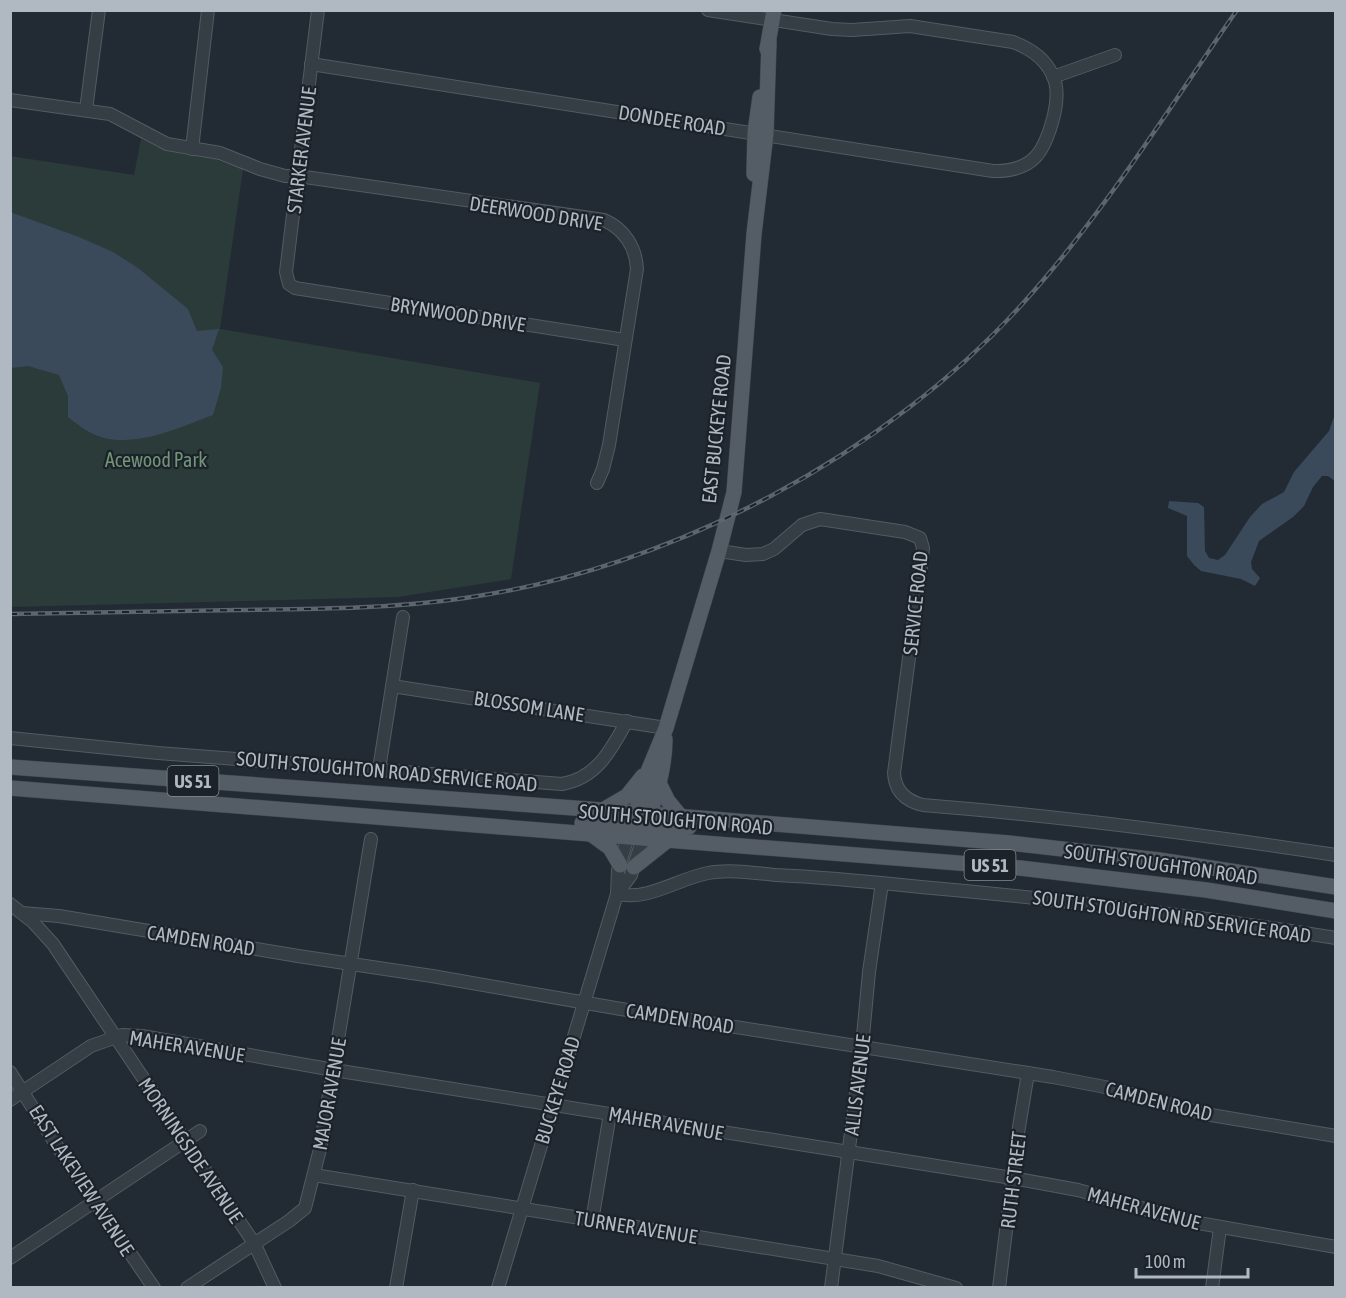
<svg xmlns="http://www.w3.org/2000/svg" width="1346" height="1298" viewBox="0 0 1346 1298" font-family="'Asap Condensed',sans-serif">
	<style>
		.green { fill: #2a3b3a }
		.water { fill: #3a4a5b }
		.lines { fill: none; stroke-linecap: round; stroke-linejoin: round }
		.minor-casing { stroke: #535b62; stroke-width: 14 }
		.major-casing { stroke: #3f464e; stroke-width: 16 }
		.minor { stroke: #353d45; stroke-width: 12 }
		.major { stroke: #545c65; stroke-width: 15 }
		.rail-casing { stroke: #5c646e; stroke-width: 4.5 }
		.rail { stroke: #1b2229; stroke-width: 2; stroke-dasharray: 7; stroke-linecap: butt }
		.labels { text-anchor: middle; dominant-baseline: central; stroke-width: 4.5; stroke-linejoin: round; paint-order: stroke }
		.shield { fill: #1b2229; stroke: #838b93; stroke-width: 1.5 }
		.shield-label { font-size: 18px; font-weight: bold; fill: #b0b8c1 }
		.street-label { font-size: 20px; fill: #b0b8c1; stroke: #1b2229 }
		.park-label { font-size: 20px; fill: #729577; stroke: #1b2229 }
	</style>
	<rect width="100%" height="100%" fill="#222b34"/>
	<path class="green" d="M 141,139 L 166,151 L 215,159 L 243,169 L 220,329 L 540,383 L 511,579 L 398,597 L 11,607 L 10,156 L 134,175 Z"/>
	<g class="water">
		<path d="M 10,212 L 79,237 L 113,252 L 138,268 L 188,309 L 197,331 L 219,329 L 212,350 L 223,367 L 221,388 L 213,415 C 178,428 128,452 91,433 C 83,429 76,423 68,417 L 68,396 L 59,375 L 28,366 L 11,368 Z"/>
		<path d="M 1335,414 L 1335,481 L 1328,476 L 1322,476 L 1313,487 L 1304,506 L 1293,517 L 1259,541 L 1251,562 L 1252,569 L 1260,578 L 1255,586 L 1241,579 L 1201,571 L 1194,565 L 1187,556 L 1187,516 L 1168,508 L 1169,501 L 1198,503 L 1204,507 L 1205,551 L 1209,558 L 1218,560 L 1225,555 L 1250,517 L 1262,504 L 1284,492 L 1294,472 L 1329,431 Z"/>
	</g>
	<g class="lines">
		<g class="minor-casing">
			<g id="minor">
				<path d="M 318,10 L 286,272 L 289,284 L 295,288 L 625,340"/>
				<path d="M 311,64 L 993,171 C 1034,172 1045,151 1054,115 C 1057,102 1058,85 1052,74 C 1044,57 1029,48 1013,42 L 910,26 L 852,30 L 832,29 L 708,10"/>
				<path d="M 1053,77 L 1115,55"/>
				<path d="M 10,100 L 110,114 L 167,144 L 220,153 L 260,169 L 285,176 L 298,176 L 604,220 C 624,229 636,247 637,269 L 609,445 L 603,469 L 597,483"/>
				<path d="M 86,110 L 99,10"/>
				<path d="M 192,149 L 208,10"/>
				<path d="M 719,551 L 746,555 L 763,554 L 774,549 L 802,525 L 820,519 L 905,532 L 920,538 L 923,548 L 922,558 L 894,773 C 895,791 906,801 923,805 C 1061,816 1198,834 1336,855"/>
				<path d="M 392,686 L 666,728"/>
				<path d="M 10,738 L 158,753 L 562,784 C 597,778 611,750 627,721"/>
				<path d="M 379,769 L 403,617"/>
				<path d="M 617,894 C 649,901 677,879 708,873 C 729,869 755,873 776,875 C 824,877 873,882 921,887 C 1060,899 1198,916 1336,938"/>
				<path d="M 617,894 L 631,875 L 643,838"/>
				<path d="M 10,904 L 33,922 L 53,944 L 254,1243 L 275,1288"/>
				<path d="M 22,913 L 59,916 L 298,956 L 432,976 L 621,1009 L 1053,1077 L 1105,1087 L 1205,1114 L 1336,1136"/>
				<path d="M 10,1072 L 57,1146 L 154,1288"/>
				<path d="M 10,1100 L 91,1046 L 122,1035 L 142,1036 L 334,1070 L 1012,1178 L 1078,1190 L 1187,1221 L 1336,1247"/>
				<path d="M 314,1175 L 878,1266 L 956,1288"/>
				<path d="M 592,1221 L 610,1114"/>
				<path d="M 10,1258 L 200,1131"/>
				<path d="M 187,1288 L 289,1221 L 305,1208 L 320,1149 L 371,839"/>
				<path d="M 396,1288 L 413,1190"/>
				<path d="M 498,1288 L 617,894 L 618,870 L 628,836"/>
				<path d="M 831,1288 L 862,1047 L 869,972 L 882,883"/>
				<path d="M 999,1288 L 1018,1133 L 1028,1073"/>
				<path d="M 1212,1288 L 1220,1228"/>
			</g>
		</g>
		<g class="major-casing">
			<g id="major">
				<path d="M 767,49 L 774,10"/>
				<path d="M 754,174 L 755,132 L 760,97"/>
				<path d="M 10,767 L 588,809 L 1009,843 L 1159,860 L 1336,887"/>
				<path d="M 659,783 L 668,801 L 682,818"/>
				<path d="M 10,788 L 1020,868 L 1206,890 L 1336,911"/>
				<path d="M 603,810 L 627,796 L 643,776"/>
				<path d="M 582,823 L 615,823 L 642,819"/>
				<path d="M 647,823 C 656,795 665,768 665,739"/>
				<path d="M 633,833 L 650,828 L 689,827"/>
				<path d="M 591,834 L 610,848 L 620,865"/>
				<path d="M 628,836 L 649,769 L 666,728 L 719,551 L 734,492 L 754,234 L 766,134 L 769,42"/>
				<path d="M 634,867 L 668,840"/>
			</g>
		</g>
		<use href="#minor" class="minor"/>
		<use href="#major" class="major"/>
		<g class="rail-casing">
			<path id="rail" d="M 10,614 C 86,613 162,611 238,610 C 314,609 390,609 465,598 C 670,569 887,455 1025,301 C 1105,212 1169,108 1237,10"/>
		</g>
		<use href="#rail" class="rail"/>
	</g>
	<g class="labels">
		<g class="shield">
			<rect x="167.5" y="766" width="51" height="30" rx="4.5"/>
			<rect x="964.5" y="850" width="51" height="30" rx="4.5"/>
		</g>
		<g class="shield-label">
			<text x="193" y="781">US 51</text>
			<text x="990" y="865">US 51</text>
		</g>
		<g class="street-label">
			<text transform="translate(672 120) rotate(9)">DONDEE ROAD</text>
			<text transform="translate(301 150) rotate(-83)">STARKER AVENUE</text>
			<text transform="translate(536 213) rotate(9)">DEERWOOD DRIVE</text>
			<text transform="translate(458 314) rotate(9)">BRYNWOOD DRIVE</text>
			<text transform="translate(716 429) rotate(-84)">EAST BUCKEYE ROAD</text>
			<text transform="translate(915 603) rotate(-84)">SERVICE ROAD</text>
			<text transform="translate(529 706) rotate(9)">BLOSSOM LANE</text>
			<text transform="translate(387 771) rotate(5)">SOUTH STOUGHTON ROAD SERVICE ROAD</text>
			<text transform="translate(676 819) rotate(5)">SOUTH STOUGHTON ROAD</text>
			<text transform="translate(1161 864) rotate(8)">SOUTH STOUGHTON ROAD</text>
			<text transform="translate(1172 916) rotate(8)">SOUTH STOUGHTON RD SERVICE ROAD</text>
			<text transform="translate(201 940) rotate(9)">CAMDEN ROAD</text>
			<text transform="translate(680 1018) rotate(9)">CAMDEN ROAD</text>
			<text transform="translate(187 1046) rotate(9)">MAHER AVENUE</text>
			<text transform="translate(857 1085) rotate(-83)">ALLIS AVENUE</text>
			<text transform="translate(557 1090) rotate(-73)">BUCKEYE ROAD</text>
			<text transform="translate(329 1094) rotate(-80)">MAJOR AVENUE</text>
			<text transform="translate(1159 1101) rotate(14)">CAMDEN ROAD</text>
			<text transform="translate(666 1123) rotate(10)">MAHER AVENUE</text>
			<text transform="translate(191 1150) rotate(56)">MORNINGSIDE AVENUE</text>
			<text transform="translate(82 1180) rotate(57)">EAST LAKEVIEW AVENUE</text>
			<text transform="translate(1013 1180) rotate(-83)">RUTH STREET</text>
			<text transform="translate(1144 1208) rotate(15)">MAHER AVENUE</text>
			<text transform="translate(636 1227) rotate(9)">TURNER AVENUE</text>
		</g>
		<g class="park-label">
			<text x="156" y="459">Acewood Park</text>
		</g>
	</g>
	<rect width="1346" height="1298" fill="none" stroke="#b0b8c1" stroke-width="24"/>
	<path d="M1136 1268v9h112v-9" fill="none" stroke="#b0b8c1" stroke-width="3"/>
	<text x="1145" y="1268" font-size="18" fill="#b0b8c1" stroke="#1b2229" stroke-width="4.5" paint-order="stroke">100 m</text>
</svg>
